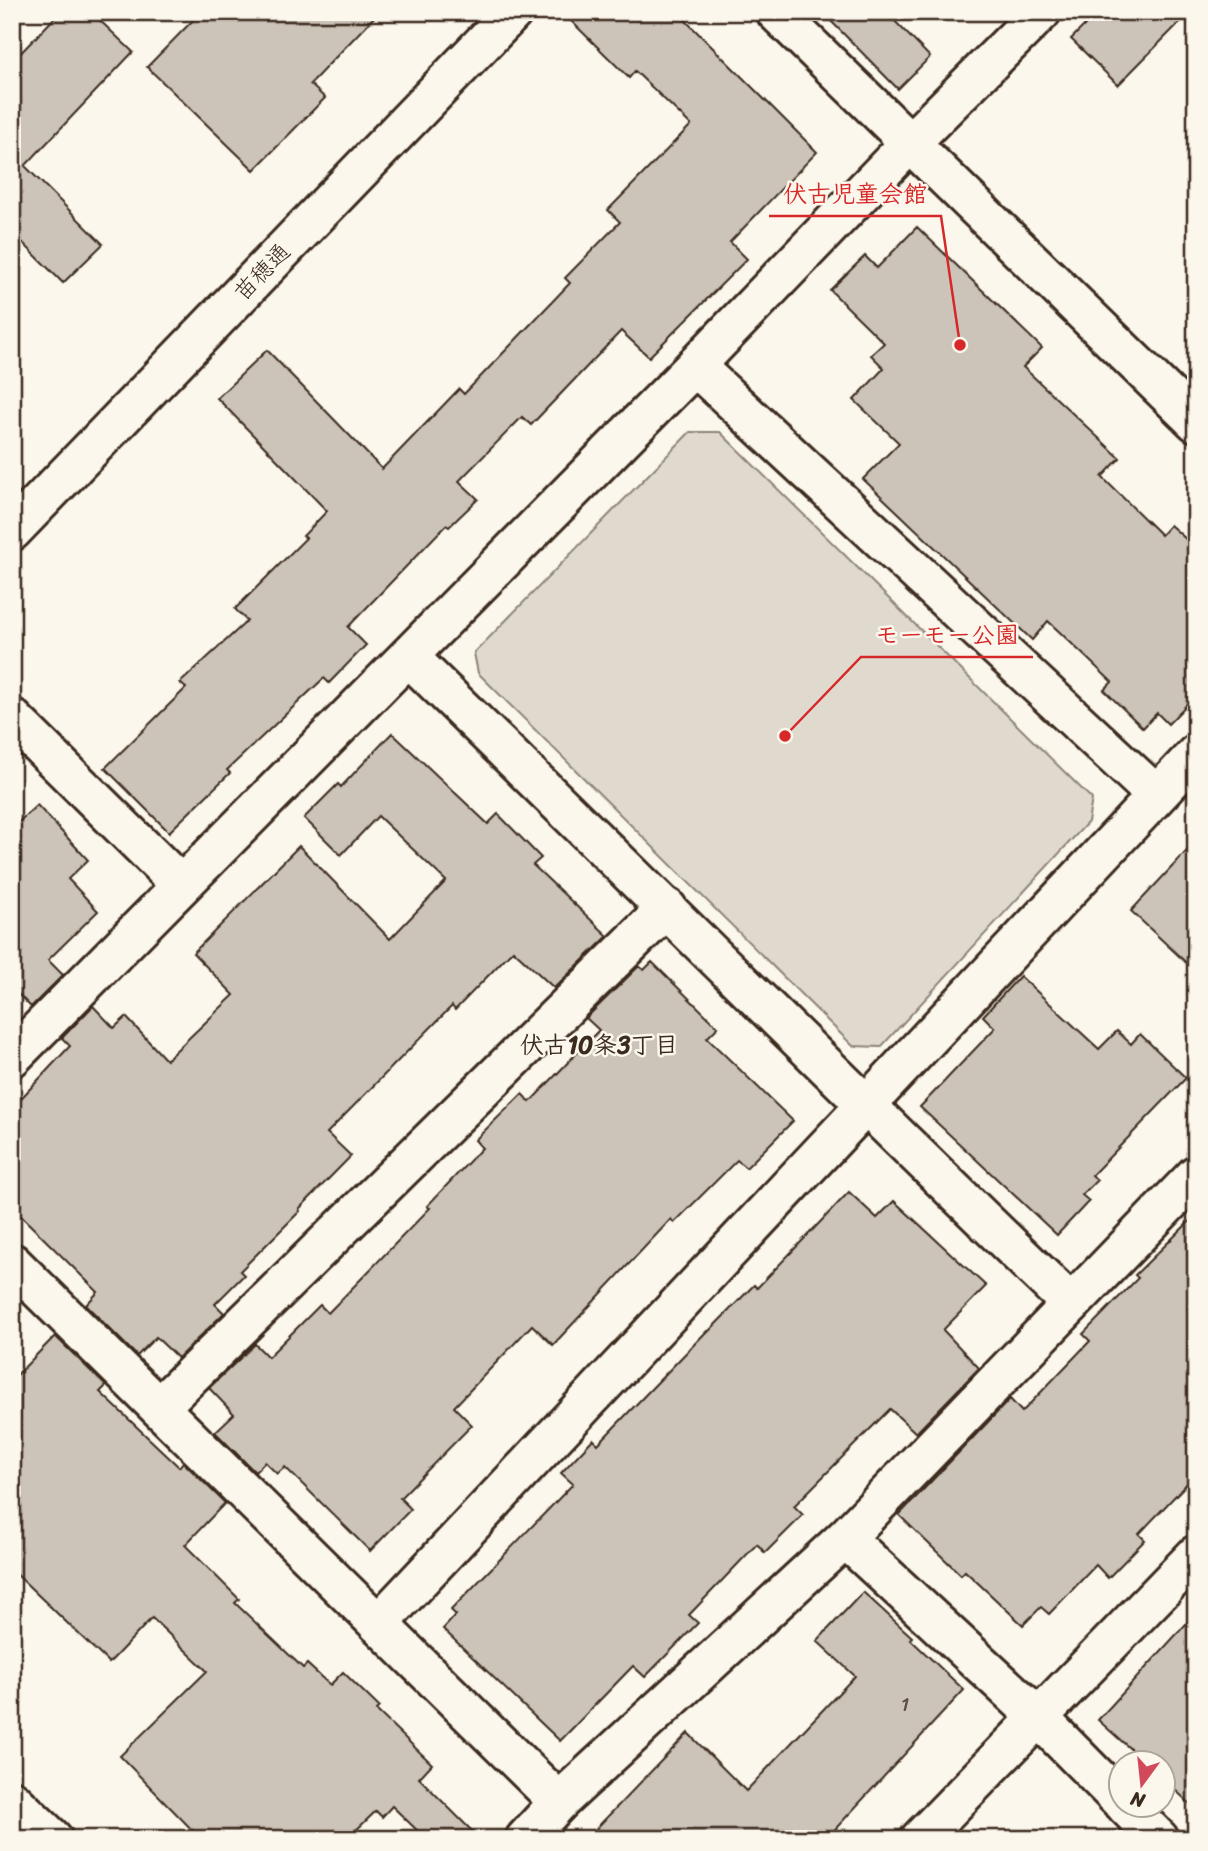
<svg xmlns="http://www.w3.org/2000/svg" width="1208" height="1851" viewBox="0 0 1208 1851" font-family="Sriracha,'Klee One',sans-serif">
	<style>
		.green { fill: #dfd9ce; stroke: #8d8276; stroke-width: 2 }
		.building { fill: #ccc4b9; stroke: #3b2a1e; stroke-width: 2 }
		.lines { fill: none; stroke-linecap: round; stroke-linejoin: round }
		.minor-casing { stroke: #3b2a1e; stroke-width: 44 }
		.highway-casing { stroke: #3b2a1e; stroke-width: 44 }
		.minor { stroke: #fbf7ec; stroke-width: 38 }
		.highway { stroke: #fbf7ec; stroke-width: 38 }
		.labels { text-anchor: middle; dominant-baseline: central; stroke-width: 5; stroke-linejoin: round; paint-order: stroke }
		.number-label { font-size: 19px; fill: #5f5045 }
		.street-label { font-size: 23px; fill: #3b2a1e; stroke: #fbf7ec }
		.neighbourhood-label { font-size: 24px; font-weight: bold; fill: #3b2a1e; stroke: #fbf7ec }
		.leader { fill: none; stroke: #d62828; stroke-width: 2.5 }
		.callout-dot { fill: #d62828; stroke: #fbf7ec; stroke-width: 2.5 }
		.callout-label { font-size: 24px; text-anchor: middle; font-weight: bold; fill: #d62828; stroke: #fbf7ec; stroke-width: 5; stroke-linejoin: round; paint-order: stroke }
	</style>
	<rect width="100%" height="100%" fill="#fbf7ec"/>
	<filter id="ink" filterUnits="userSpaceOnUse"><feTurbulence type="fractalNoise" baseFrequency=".0143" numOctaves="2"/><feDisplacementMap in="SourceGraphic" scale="14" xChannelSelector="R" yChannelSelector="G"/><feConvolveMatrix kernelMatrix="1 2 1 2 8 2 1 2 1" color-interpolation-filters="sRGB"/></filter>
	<g filter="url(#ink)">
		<path class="green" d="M 690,432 L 720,432 L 1092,799 L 1088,822 L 881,1047 L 853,1046 L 478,673 L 474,653 Z"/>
		<g class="building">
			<path d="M 60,12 L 91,12 L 133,52 L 25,166 L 103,244 L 63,283 L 12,232 L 12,62 Z"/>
			<path d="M 201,12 L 379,12 L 310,84 L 325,98 L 254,170 L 147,67 Z"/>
			<path d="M 562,12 L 677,12 L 817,152 L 730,242 L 747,259 L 649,357 L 621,331 L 531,425 L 522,417 L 459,481 L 478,499 L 449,527 L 446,525 L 348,627 L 366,645 L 329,683 L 324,678 L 227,770 L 230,773 L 169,832 L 105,768 L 186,688 L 180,683 L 247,621 L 235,609 L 306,538 L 303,536 L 327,511 L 217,398 L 267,350 L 382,469 L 459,389 L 464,394 L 570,283 L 565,278 L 620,222 L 608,210 L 691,125 L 635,71 L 629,78 Z"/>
			<path d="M 822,12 L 886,12 L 930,57 L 898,89 Z"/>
			<path d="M 1098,12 L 1190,12 L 1118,85 L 1071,39 Z"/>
			<path d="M 917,227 L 1042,348 L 1023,367 L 1120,458 L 1102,477 L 1161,535 L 1170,525 L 1196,548 L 1196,695 L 1168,724 L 1157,713 L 1143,728 L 1104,690 L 1112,682 L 1048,621 L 1032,640 L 863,479 L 899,443 L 854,400 L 884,368 L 871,355 L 884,343 L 830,290 L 865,256 L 877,268 Z"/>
			<path d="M 392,733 L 488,824 L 498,814 L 541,858 L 533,865 L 608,936 L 554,988 L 513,950 L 455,1010 L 452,1006 L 327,1133 L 351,1156 L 299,1209 L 300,1211 L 240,1271 L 244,1275 L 215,1304 L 224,1313 L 178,1358 L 156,1337 L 137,1356 L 86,1305 L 98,1292 L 12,1207 L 12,1108 L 70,1046 L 62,1038 L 93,1006 L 114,1028 L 126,1017 L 166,1060 L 234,995 L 193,953 L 299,846 L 390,939 L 446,881 L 378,816 L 341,855 L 304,818 L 338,784 L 341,787 Z"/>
			<path d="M 37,805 L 88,860 L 68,879 L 98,911 L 48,960 L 63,975 L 31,1007 L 15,991 L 12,994 L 12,828 Z"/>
			<path d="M 1196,841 L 1196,972 L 1131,911 Z"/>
			<path d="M 652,962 L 718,1027 L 707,1038 L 793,1121 L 746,1168 L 737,1160 L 674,1223 L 671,1219 L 553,1345 L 532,1325 L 454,1407 L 472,1425 L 400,1498 L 411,1509 L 370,1551 L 285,1467 L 277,1474 L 265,1462 L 255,1472 L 215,1432 L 234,1414 L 209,1388 L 255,1344 L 268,1357 L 320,1305 L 328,1313 L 430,1208 L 427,1206 L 482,1148 L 475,1140 L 522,1094 L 530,1102 L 599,1030 L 586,1018 L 639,966 L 644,970 Z"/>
			<path d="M 1020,976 L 1099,1049 L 1117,1031 L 1131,1044 L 1140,1034 L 1186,1078 L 1092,1175 L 1097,1180 L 1082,1195 L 1089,1201 L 1057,1235 L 920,1107 L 995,1028 L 983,1016 Z"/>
			<path d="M 849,1192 L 877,1218 L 894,1201 L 986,1286 L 943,1330 L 979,1368 L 916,1433 L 890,1409 L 794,1506 L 803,1515 L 765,1553 L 757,1544 L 689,1615 L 698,1623 L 645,1677 L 633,1666 L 560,1741 L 443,1629 L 456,1615 L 451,1610 L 573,1484 L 561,1473 L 593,1439 L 598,1444 L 707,1331 L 708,1332 L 754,1285 L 757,1288 Z"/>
			<path d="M 1196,1215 L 1196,1474 L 1139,1534 L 1145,1540 L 1108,1578 L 1096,1565 L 1049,1614 L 1041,1607 L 1023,1625 L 965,1571 L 961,1575 L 899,1515 L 1010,1399 L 1022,1412 L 1090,1341 L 1083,1334 L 1138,1278 L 1135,1275 Z"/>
			<path d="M 55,1336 L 106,1386 L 100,1392 L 179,1467 L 183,1462 L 225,1503 L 185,1545 L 239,1599 L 235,1603 L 303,1668 L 307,1664 L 330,1685 L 343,1672 L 379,1707 L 376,1710 L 432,1764 L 419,1778 L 480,1839 L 426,1839 L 392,1806 L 382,1817 L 376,1811 L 347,1839 L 201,1839 L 120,1756 L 207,1671 L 152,1618 L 109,1663 L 12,1570 L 12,1380 Z"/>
			<path d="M 863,1592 L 912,1637 L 910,1639 L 964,1690 L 826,1839 L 586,1839 L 688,1733 L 746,1791 L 855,1676 L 817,1641 Z"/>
			<path d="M 1196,1613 L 1196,1809 L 1163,1779 L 1163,1763 L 1146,1763 L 1098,1720 Z"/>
		</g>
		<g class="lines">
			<g class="minor-casing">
				<g id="minor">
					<path d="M 776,12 L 1196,422"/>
					<path d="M 695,366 L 1156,795"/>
					<path d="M 12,531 L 513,12"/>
					<path d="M 409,657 C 630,872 848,1090 1071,1304"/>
					<path d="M 12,718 L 181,885"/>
					<path d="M 12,1057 L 695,366 L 910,143 L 1041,12"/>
					<path d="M 12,1263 L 559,1802"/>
					<path d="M 159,1407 L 667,908"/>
					<path d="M 845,1538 L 1038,1717 L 1120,1800"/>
					<path d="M 378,1624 L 1196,754"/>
					<path d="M 1126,1806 L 1159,1839"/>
					<path d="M 525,1839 L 559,1802 L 845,1538 L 1196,1175"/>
					<path d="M 920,1839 L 1196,1555"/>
				</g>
			</g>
			<g class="highway-casing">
				<path id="highway" d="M 12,1800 L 53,1839"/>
			</g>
			<use href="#minor" class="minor"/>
			<use href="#highway" class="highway"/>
		</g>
	</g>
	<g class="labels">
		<g class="number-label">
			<text x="905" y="1704">1</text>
		</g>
		<g class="street-label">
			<text transform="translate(262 272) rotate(-46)">苗穂通</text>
		</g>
		<g class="neighbourhood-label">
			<text x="599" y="1045">伏古10条3丁目</text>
		</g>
	</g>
	<path class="leader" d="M960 345L941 216H769M785 736L861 657H1033"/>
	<g class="callout-dot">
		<circle cx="960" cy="345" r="7"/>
		<circle cx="785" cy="736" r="7"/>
	</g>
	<g class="callout-label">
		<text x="855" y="202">伏古児童会館</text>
		<text x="947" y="643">モーモー公園</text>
	</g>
	<rect width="1208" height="1851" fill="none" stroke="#fbf7ec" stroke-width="42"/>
	<rect x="21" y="21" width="1166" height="1809" fill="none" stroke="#3b2a1e" stroke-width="2.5" filter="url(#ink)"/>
	<g transform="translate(1142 1784) rotate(195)"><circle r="33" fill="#fbf7ec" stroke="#aea59a" stroke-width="2"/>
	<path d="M0-5L12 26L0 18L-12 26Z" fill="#d1495b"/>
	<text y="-10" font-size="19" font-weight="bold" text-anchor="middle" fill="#3b2a1e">N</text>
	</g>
</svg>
